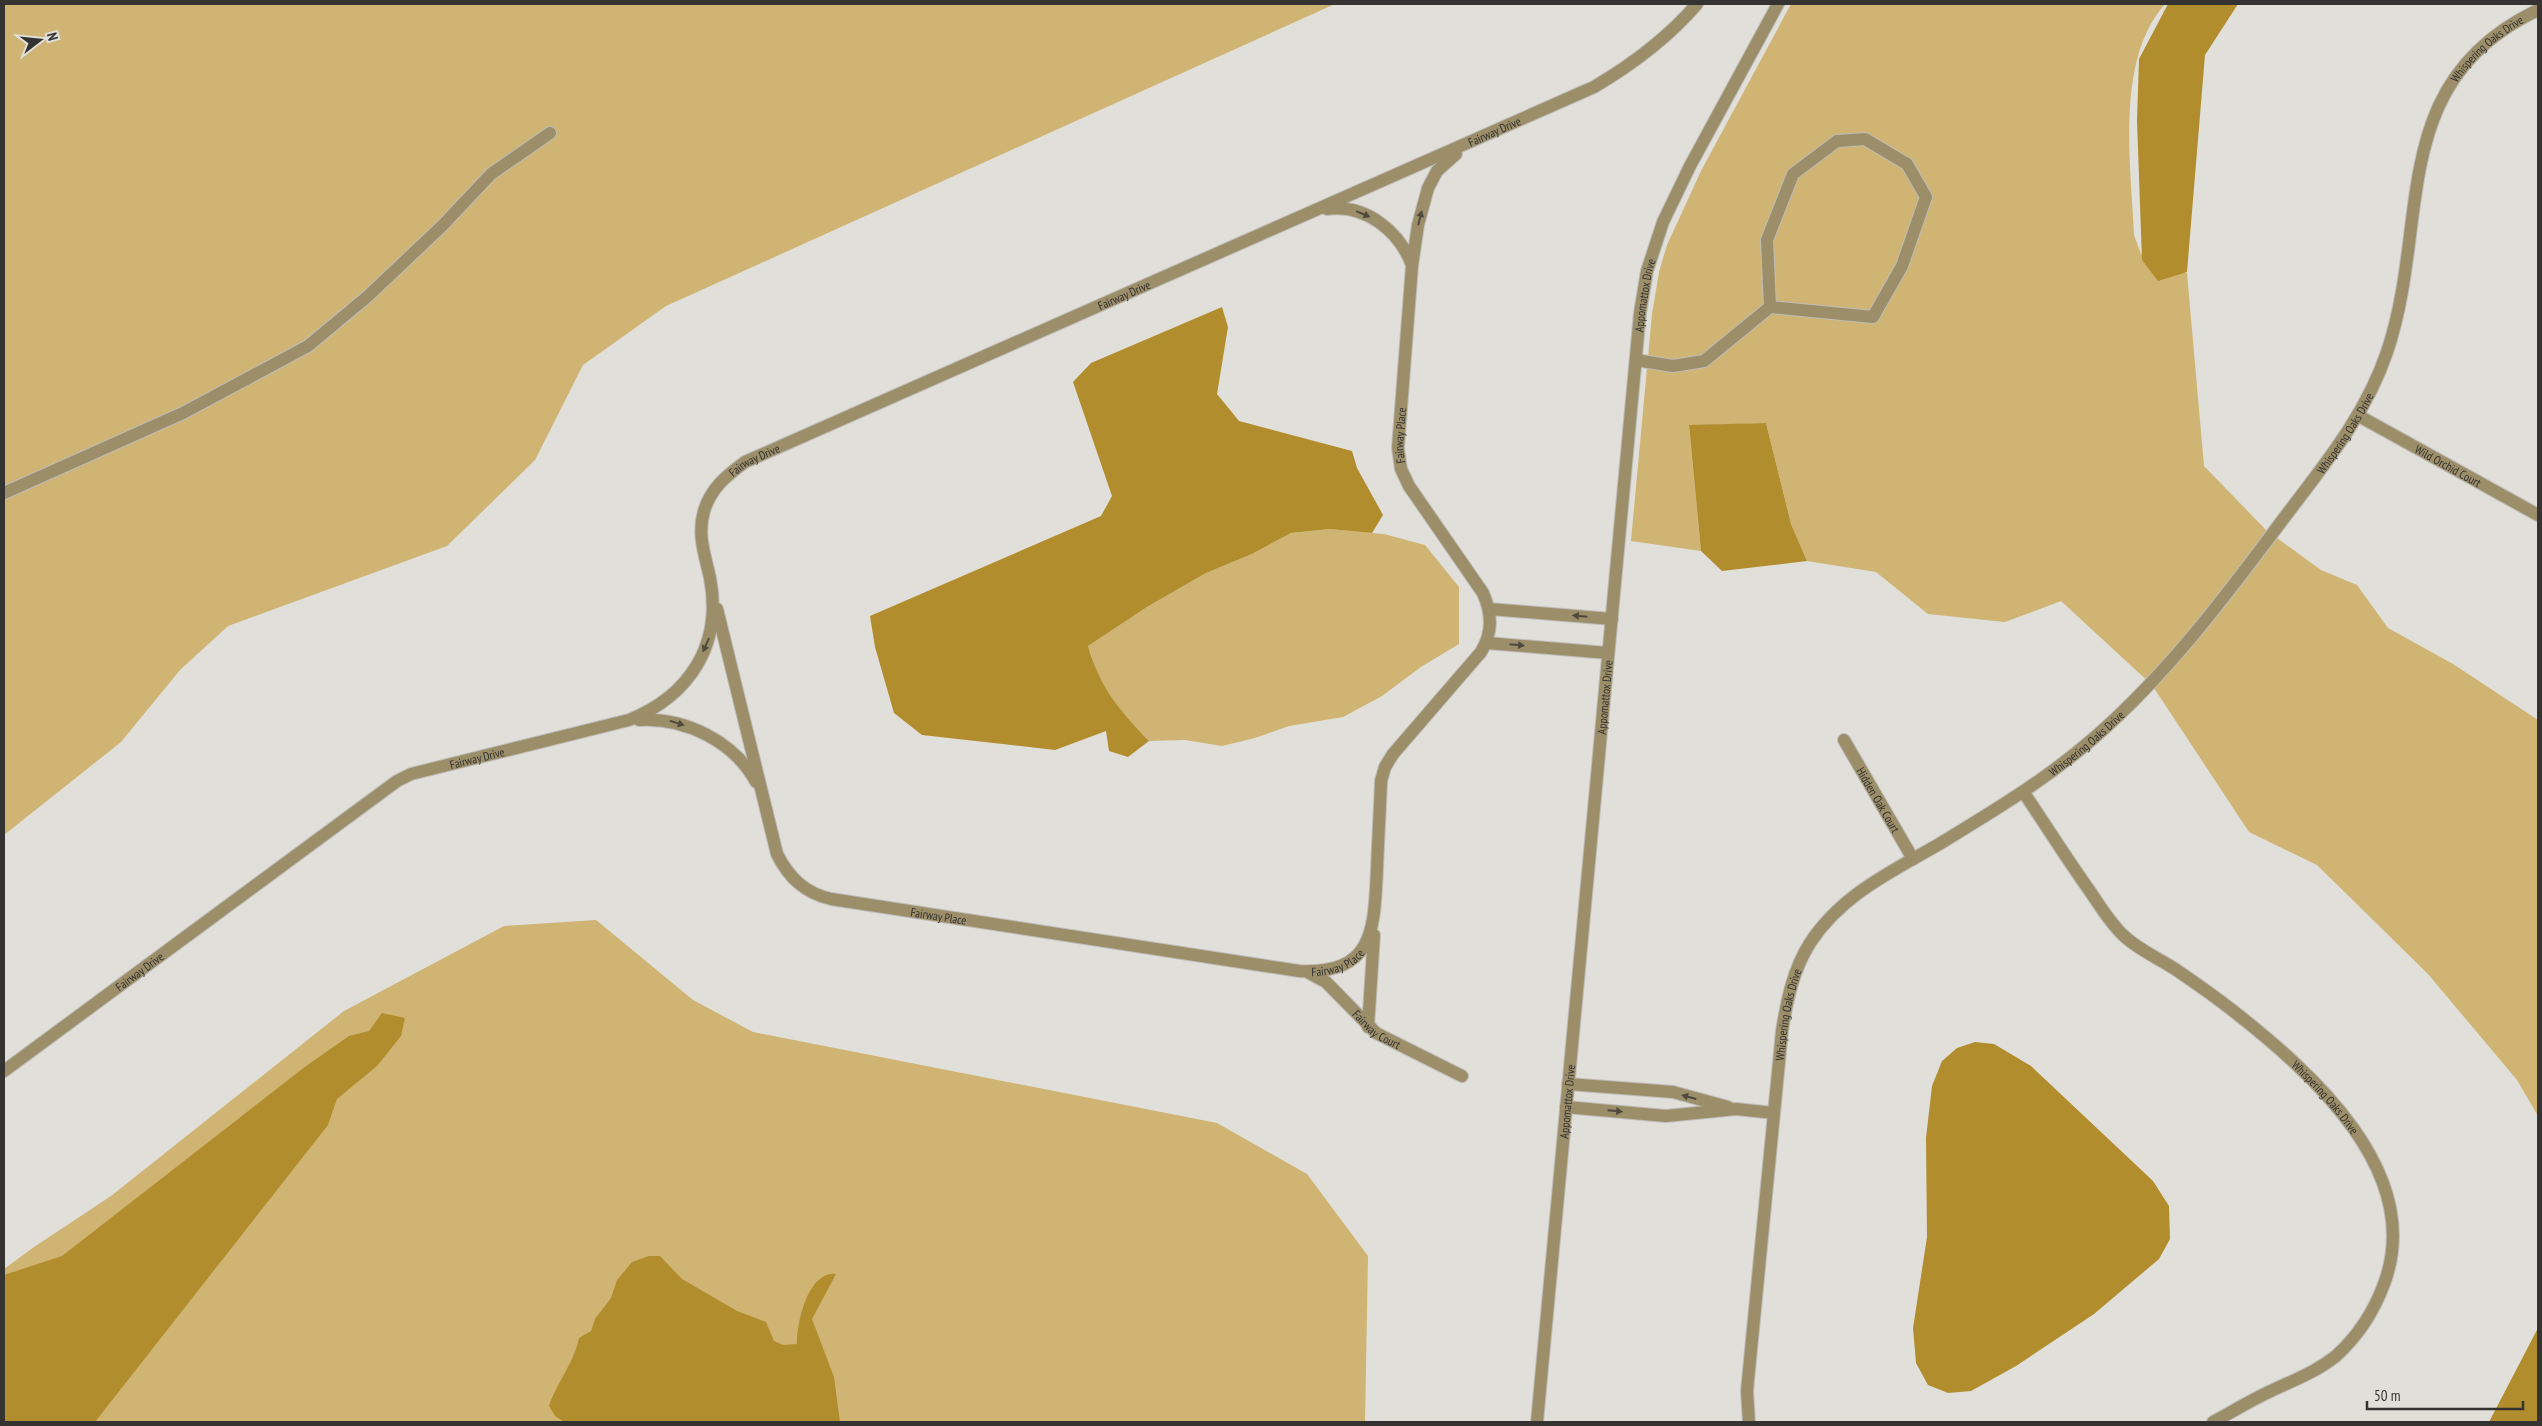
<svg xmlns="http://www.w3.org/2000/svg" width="2542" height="1426" viewBox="0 0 2542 1426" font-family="'PT Sans Narrow',sans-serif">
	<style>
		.green { fill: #cfb473 }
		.water { fill: #b28d2d }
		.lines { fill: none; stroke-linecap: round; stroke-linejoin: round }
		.minor-casing { stroke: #bebdb8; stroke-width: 14 }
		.minor { stroke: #9d8e6a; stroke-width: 12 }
		.oneway { fill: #4e4a3f }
		.labels { text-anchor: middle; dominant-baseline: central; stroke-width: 4; stroke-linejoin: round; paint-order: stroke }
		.street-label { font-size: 12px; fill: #343331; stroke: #e1dfda }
	</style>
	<rect width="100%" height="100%" fill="#e1dfda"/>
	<g class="green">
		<path d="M 4,4 L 1335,4 L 666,306 L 583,365 L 535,460 L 447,546 L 228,626 L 180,670 L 121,742 L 4,835 Z"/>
		<path d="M 1791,4 L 2165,4 C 2115,60 2131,165 2134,235 L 2141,254 L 2166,270 L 2187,273 L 2204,466 L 2266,530 L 2321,570 L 2357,585 L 2388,628 L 2453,664 L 2538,720 L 2538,1116 L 2517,1080 L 2428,974 L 2317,865 L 2249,832 L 2152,685 L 2061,601 L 2005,622 L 1928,614 L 1876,572 L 1807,561 L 1791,524 L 1766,423 L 1689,426 L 1701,551 L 1631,541 L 1652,314 L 1659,272 L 1667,245 L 1701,171 Z"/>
		<path d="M 1330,529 L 1384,534 L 1425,545 L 1459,587 L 1459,644 L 1421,667 L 1382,696 L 1343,717 L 1289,726 L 1255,738 L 1222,746 L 1185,740 L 1149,741 L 1122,712 L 1101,684 L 1088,646 L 1147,607 L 1206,573 L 1252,554 L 1291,533 Z"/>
		<path d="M 596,920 L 693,1000 L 753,1032 L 1217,1123 L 1307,1174 L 1368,1256 L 1365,1422 L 4,1422 L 4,1269 L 34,1247 L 111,1196 L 344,1011 L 504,926 Z"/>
	</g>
	<g class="water">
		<path d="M 2168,4 L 2238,4 L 2205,55 L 2187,272 L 2158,281 L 2142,260 L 2137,121 L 2139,59 Z"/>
		<path d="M 1222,307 L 1228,327 L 1217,394 L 1239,421 L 1352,451 L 1357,468 L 1383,515 L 1372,533 L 1330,529 L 1291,533 L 1252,554 L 1206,573 L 1147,607 L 1088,646 C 1101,690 1118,708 1149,741 L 1128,757 L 1109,751 L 1106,731 L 1055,750 L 922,735 L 894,713 L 875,647 L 870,616 L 1101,516 L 1112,496 L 1073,382 L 1091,363 Z"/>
		<path d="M 1766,423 L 1791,524 L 1807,561 L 1722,571 L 1701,551 L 1689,425 Z"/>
		<path d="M 382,1013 L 405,1018 L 401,1036 L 377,1066 L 337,1099 L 328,1125 L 95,1422 L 4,1422 L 4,1275 L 62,1256 L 306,1066 L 349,1036 L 369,1031 Z"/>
		<path d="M 1975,1042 L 1994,1044 L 2031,1066 L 2153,1181 L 2169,1206 L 2170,1239 L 2159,1259 L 2094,1314 L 2016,1366 L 1971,1391 L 1948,1393 L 1928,1385 L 1916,1363 L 1913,1328 L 1927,1237 L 1926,1138 L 1932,1086 L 1942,1061 L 1957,1048 Z"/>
		<path d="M 649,1256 L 660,1256 L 682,1279 L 737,1311 L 766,1322 L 774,1341 L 783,1345 L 797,1344 C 797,1322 808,1271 836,1274 L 812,1319 L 834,1377 L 840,1422 L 564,1422 L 555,1416 L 549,1406 C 557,1382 574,1363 579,1338 L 591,1331 L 595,1319 L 611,1298 L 617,1280 L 632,1262 Z"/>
		<path d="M 2538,1328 L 2538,1422 L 2489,1422 Z"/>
	</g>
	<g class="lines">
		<g class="minor-casing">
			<g id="minor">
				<path d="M 1327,209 C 1366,204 1399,231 1412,265"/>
				<path d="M 1636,360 L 1673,366 L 1704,361 L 1770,307 L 1873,317 L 1902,266 L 1926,197 L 1907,164 L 1865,139 L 1837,141 L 1793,174 L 1767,240 L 1770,307"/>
				<path id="s1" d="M 2359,416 L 2538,515"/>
				<path d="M 4,493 L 183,413 L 308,346 L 368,296 L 443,225 L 491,174 L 550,133"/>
				<path id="s2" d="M 717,609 L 777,854 C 789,878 805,893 831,899 L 1299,971 C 1375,975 1374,928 1377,869 C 1378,840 1380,811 1381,781 L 1385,767 L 1393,754 L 1481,652 C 1493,632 1492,614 1483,593 L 1409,486 L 1401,469 L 1398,448 L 1412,266 L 1418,225 L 1428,188 L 1437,171 L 1456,154"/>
				<path d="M 1490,609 L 1612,619"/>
				<path d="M 1487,643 L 1608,653"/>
				<path d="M 639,720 C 684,717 734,741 756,782"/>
				<path id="s3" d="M 1844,740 L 1913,859"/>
				<path id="s4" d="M 2024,793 C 2045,824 2065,856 2087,887 C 2099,904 2109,922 2124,936 C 2139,950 2158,958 2175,969 C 2194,982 2213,995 2232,1010 C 2310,1071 2426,1172 2384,1284 C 2374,1311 2358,1336 2336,1356 C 2316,1372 2294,1380 2271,1391 C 2251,1400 2232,1412 2213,1422"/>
				<path id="s5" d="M 1309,973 L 1326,982 L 1376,1033 L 1462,1076"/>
				<path d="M 1368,1027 L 1374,935"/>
				<path id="s6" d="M 4,1071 L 397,781 L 411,774 L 629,720 C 689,696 723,645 710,578 C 705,555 697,535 704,511 C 711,488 726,476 745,462 L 1594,87 C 1633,64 1667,39 1697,4"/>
				<path d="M 1568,1084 L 1673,1092 L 1728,1107"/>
				<path d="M 1566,1107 L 1666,1116 L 1736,1109 L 1774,1113"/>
				<path id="s7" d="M 1537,1422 L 1640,313 L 1647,271 L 1663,222 L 1690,166 L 1778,4"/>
				<path id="s8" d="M 1749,1422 L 1747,1391 L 1782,1031 C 1787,1000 1793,970 1810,943 C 1842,894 1893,871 1941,843 C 1995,810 2047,779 2095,737 C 2166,675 2222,601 2278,526 C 2319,471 2365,418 2387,352 C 2431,222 2385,83 2538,10"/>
			</g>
		</g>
		<use href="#minor" class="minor"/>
	</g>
	<defs><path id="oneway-solid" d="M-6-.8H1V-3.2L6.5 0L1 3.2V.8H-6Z" transform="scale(1.25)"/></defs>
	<g class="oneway">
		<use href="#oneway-solid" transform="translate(1363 214) rotate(23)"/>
		<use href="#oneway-solid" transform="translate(1420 218) rotate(-76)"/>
		<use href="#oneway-solid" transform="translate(1580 616) rotate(-175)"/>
		<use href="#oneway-solid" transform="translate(706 645) rotate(114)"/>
		<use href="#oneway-solid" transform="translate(1517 645) rotate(5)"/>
		<use href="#oneway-solid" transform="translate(677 723) rotate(18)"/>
		<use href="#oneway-solid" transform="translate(1689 1097) rotate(-165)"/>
		<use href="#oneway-solid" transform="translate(1615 1111) rotate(5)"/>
	</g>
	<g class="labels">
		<g class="street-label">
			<text stroke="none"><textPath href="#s8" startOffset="1654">Whispering Oaks Drive</textPath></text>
			<text stroke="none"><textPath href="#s6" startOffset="1860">Fairway Drive</textPath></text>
			<text stroke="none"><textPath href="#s6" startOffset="1455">Fairway Drive</textPath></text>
			<text stroke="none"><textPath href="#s7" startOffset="1132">Appomattox Drive</textPath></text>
			<text stroke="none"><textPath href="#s8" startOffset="1234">Whispering Oaks Drive</textPath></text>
			<text stroke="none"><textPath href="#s2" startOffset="1448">Fairway Place</textPath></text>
			<text stroke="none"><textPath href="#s6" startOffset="1050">Fairway Drive</textPath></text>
			<text stroke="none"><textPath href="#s1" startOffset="102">Wild Orchid Court</textPath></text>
			<text stroke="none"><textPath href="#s7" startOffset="728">Appomattox Drive</textPath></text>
			<text stroke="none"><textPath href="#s8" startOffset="829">Whispering Oaks Drive</textPath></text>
			<text stroke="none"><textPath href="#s6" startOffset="572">Fairway Drive</textPath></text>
			<text stroke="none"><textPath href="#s3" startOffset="69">Hidden Oak Court</textPath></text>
			<text stroke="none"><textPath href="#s2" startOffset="434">Fairway Place</textPath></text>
			<text stroke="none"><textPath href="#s2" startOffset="839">Fairway Place</textPath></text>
			<text stroke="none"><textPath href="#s6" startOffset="168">Fairway Drive</textPath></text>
			<text stroke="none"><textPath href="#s8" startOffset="410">Whispering Oaks Drive</textPath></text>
			<text stroke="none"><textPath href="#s5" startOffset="89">Fairway Court</textPath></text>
			<text stroke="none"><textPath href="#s4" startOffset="434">Whispering Oaks Drive</textPath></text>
			<text stroke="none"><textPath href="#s7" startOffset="322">Appomattox Drive</textPath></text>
		</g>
	</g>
	<rect width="2542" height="1426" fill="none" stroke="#343331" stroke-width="10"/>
	<g transform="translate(40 40) rotate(74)" stroke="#e1dfda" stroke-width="4" paint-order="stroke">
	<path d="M0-4L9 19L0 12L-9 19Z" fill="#343331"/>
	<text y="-8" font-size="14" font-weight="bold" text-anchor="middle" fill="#343331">N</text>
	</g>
	<path d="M2367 1401v8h156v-8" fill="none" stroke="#343331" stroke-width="2.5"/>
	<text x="2374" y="1401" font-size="15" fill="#343331" stroke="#e1dfda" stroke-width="4" paint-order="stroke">50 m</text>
</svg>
